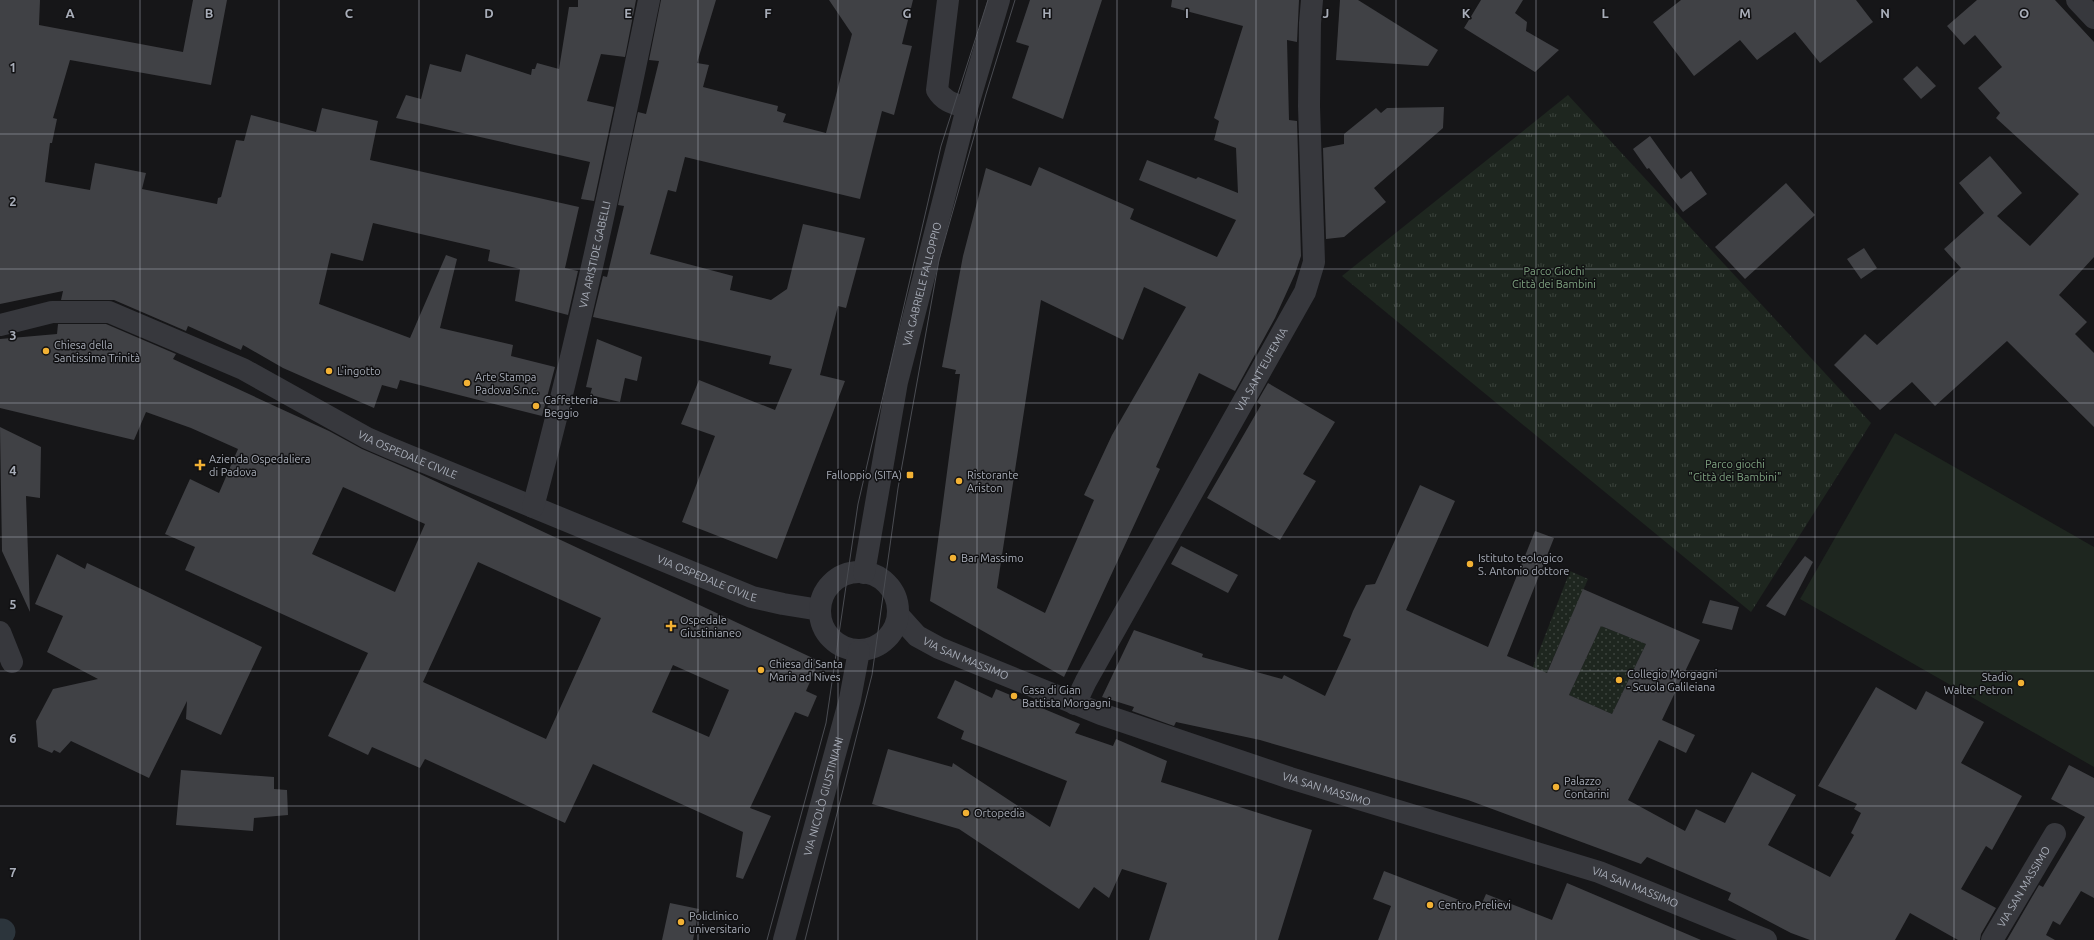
<svg xmlns="http://www.w3.org/2000/svg" width="2094" height="940" viewBox="0 0 2094 940" font-family="Ubuntu,sans-serif">
	<style>
		.grass { fill: url(#grass-dots) }
		.park { fill: url(#park-tufts) }
		.pitch { fill: #1e261f }
		.lines { fill: none; stroke-linecap: round; stroke-linejoin: round }
		.canal { stroke: #2c353c; stroke-width: 27 }
		.building { fill: #404145; fill-rule: evenodd }
		.minor { stroke: #37383d; stroke-width: 22 }
		.tertiary { stroke: #37383d; stroke-width: 22 }
		.tram { stroke: #4a4c52; stroke-width: 1 }
		.grid { fill: none; stroke: #a8adb8; stroke-width: 1; stroke-opacity: 0.55 }
		.poi-dot { fill: #f2b134; stroke: #111113; stroke-width: 1.5 }
		.labels { text-anchor: middle; dominant-baseline: central; stroke-width: 3; stroke-linejoin: round; paint-order: stroke }
		.street-label { font-size: 11px; fill: #a8adb8; stroke: #111113 }
		.park-label { font-size: 11px; fill: #7fa381; stroke: #111113 }
		.poi-label { font-size: 11px; fill: #a8adb8; stroke: #111113; text-anchor: start }
		.grid-label { font-size: 13px; text-anchor: middle; font-weight: bold; fill: #a8adb8; stroke: #111113; stroke-width: 3; stroke-linejoin: round; paint-order: stroke }
	</style>
	<defs>
		<pattern id="grass-dots" width="8" height="8" patternUnits="userSpaceOnUse"><rect width="8" height="8" fill="#1e261f"/><path d="M2 2h.1M6 6h.1" fill="none" stroke="#3c433d" stroke-width="1.8" stroke-linecap="round"/></pattern>
		<pattern id="park-tufts" width="24" height="20" patternUnits="userSpaceOnUse"><rect width="24" height="20" fill="#1e261f"/><path d="M3 7l-1-3M5 7V3M7 7l1-3M15 17l-1-3M17 17v-4M19 17l1-3" fill="none" stroke="#3c433d"/></pattern>
	</defs>
	<rect width="100%" height="100%" fill="#161618"/>
	<g class="grass">
		<path d="M 1570,571 L 1588,579 L 1533,704 L 1512,721 Z"/>
		<path d="M 1601,626 L 1646,644 L 1612,714 L 1569,695 Z"/>
	</g>
	<path class="park" d="M 1568,95 L 1871,423 L 1751,612 L 1342,276 Z"/>
	<path class="pitch" d="M 1895,433 L 2094,547 L 2094,767 L 1800,599 Z"/>
	<g class="lines">
		<path class="canal" d="M 0,932 L 2,932"/>
	</g>
	<g class="building">
		<path d="M 0,0 L 40,0 L 39,25 L 183,52 L 193,0 L 227,0 L 211,85 L 70,60 L 53,118 L 57,119 L 52,143 L 50,143 L 45,182 L 90,190 L 95,163 L 146,173 L 142,189 L 217,204 L 218,198 L 221,197 L 236,140 L 244,141 L 251,115 L 316,132 L 322,108 L 378,121 L 370,160 L 579,207 L 565,268 L 578,271 L 568,315 L 515,301 L 520,269 L 488,261 L 490,250 L 373,223 L 363,261 L 331,253 L 319,304 L 410,338 L 446,255 L 457,259 L 440,328 L 513,345 L 511,356 L 555,367 L 542,416 L 400,380 L 397,389 L 382,385 L 374,408 L 283,368 L 243,345 L 241,350 L 188,326 L 186,331 L 114,300 L 61,300 L 63,291 L 0,304 Z"/>
		<path d="M 578,0 L 636,0 L 625,57 L 601,54 L 587,101 L 614,107 L 594,201 L 581,199 L 590,162 L 396,118 L 406,95 L 421,99 L 430,64 L 461,72 L 466,54 L 531,75 L 532,69 L 535,69 L 537,63 L 559,69 L 569,7 L 578,7 Z"/>
		<path d="M 661,0 L 716,0 L 697,63 L 709,65 L 703,87 L 778,106 L 777,111 L 786,114 L 783,122 L 826,133 L 852,34 L 829,0 L 913,0 L 902,44 L 912,46 L 894,115 L 882,111 L 860,199 L 685,157 L 676,192 L 668,190 L 650,254 L 733,276 L 730,290 L 771,300 L 787,289 L 803,224 L 865,238 L 846,308 L 838,306 L 820,375 L 845,381 L 777,559 L 682,522 L 715,436 L 681,424 L 699,380 L 775,410 L 792,369 L 769,364 L 771,356 L 593,317 L 603,276 L 607,277 L 624,206 L 618,205 L 638,112 L 646,114 L 659,61 L 649,60 Z"/>
		<path d="M 1030,0 L 1102,0 L 1063,119 L 1012,98 L 1029,46 L 1016,42 Z"/>
		<path d="M 1172,0 L 1299,0 L 1297,42 L 1287,40 L 1289,120 L 1297,121 L 1301,256 L 1295,274 L 1275,318 L 1235,391 L 1199,373 L 1156,467 L 1160,469 L 1064,677 L 930,601 L 960,374 L 955,374 L 956,370 L 942,367 L 963,256 L 986,168 L 1031,186 L 1039,167 L 1134,209 L 1130,219 L 1217,257 L 1236,220 L 1139,180 L 1147,160 L 1196,179 L 1198,177 L 1238,193 L 1236,148 L 1214,140 L 1219,121 L 1214,118 L 1243,26 L 1171,7 ZM 1144,287 L 1186,307 L 1112,435 L 1084,495 L 1094,500 L 1045,613 L 997,588 L 1041,300 L 1123,340 Z"/>
		<path d="M 1340,0 L 1358,0 L 1438,50 L 1428,66 L 1336,60 Z"/>
		<path d="M 1481,0 L 1523,0 L 1515,13 L 1527,22 L 1526,31 L 1559,50 L 1535,72 L 1464,28 Z"/>
		<path d="M 1681,0 L 1856,0 L 1873,22 L 1820,63 L 1795,32 L 1757,60 L 1740,40 L 1694,76 L 1653,22 Z"/>
		<path d="M 1977,0 L 2055,0 L 2094,42 L 2094,257 L 2059,295 L 2087,322 L 2075,334 L 2094,353 L 2094,427 L 2007,341 L 1935,406 L 1912,382 L 1880,410 L 1834,365 L 1865,334 L 1877,345 L 1961,268 L 1944,249 L 1984,213 L 1959,183 L 1990,156 L 2022,193 L 1997,216 L 2030,246 L 2079,194 L 1996,118 L 2000,113 L 1978,88 L 2002,67 L 1975,35 L 1964,45 L 1947,26 Z"/>
		<path d="M 1917,66 L 1936,86 L 1921,99 L 1903,79 Z"/>
		<path d="M 1444,107 L 1443,128 L 1374,188 L 1386,202 L 1344,237 L 1326,239 L 1323,148 L 1344,144 L 1344,134 L 1376,108 L 1381,113 L 1387,108 Z"/>
		<path d="M 1650,136 L 1681,179 L 1691,171 L 1707,194 L 1683,212 L 1649,168 L 1647,169 L 1633,149 Z"/>
		<path d="M 1786,183 L 1815,215 L 1745,279 L 1715,247 Z"/>
		<path d="M 1864,248 L 1877,268 L 1861,279 L 1847,259 Z"/>
		<path d="M 58,324 L 106,324 L 176,354 L 173,359 L 329,431 L 362,449 L 420,474 L 819,661 L 806,691 L 817,696 L 808,717 L 795,712 L 750,808 L 771,816 L 743,879 L 736,877 L 743,832 L 593,764 L 565,823 L 425,759 L 420,768 L 372,747 L 368,755 L 328,736 L 368,653 L 185,570 L 195,547 L 165,534 L 190,479 L 219,493 L 238,449 L 191,428 L 146,412 L 134,440 L 0,408 L 0,339 L 57,334 ZM 343,487 L 425,524 L 395,592 L 312,554 ZM 478,562 L 601,618 L 546,739 L 423,682 ZM 673,665 L 729,690 L 709,737 L 652,712 Z"/>
		<path d="M 597,339 L 642,357 L 637,381 L 625,378 L 620,402 L 590,395 L 592,388 L 586,387 Z"/>
		<path d="M 1268,383 L 1335,422 L 1303,474 L 1316,481 L 1280,540 L 1207,498 L 1261,405 L 1257,402 Z"/>
		<path d="M 0,427 L 41,447 L 40,498 L 26,496 L 30,612 L 2,551 Z"/>
		<path d="M 1420,485 L 1455,501 L 1406,610 L 1488,647 L 1535,531 L 1554,538 L 1507,656 L 1547,673 L 1583,589 L 1700,640 L 1662,720 L 1695,735 L 1686,753 L 1659,740 L 1628,800 L 1685,831 L 1696,809 L 1725,823 L 1752,772 L 1796,795 L 1768,845 L 1830,877 L 1854,835 L 1851,833 L 1861,813 L 1854,809 L 1857,804 L 1818,786 L 1876,687 L 1916,710 L 1926,691 L 1984,722 L 1961,763 L 2022,796 L 1992,850 L 1986,846 L 1961,889 L 1996,908 L 1981,934 L 1980,940 L 1958,940 L 1910,913 L 1895,940 L 1810,940 L 1791,933 L 1728,900 L 1731,893 L 1647,857 L 1641,864 L 1468,800 L 1260,740 L 1176,722 L 1174,726 L 1132,711 L 1134,707 L 1102,697 L 1134,630 L 1203,654 L 1202,657 L 1282,679 L 1284,675 L 1325,696 L 1351,639 L 1343,636 L 1353,611 L 1366,585 L 1375,584 ZM 1601,626 L 1646,644 L 1612,714 L 1569,695 Z"/>
		<path d="M 1181,546 L 1238,575 L 1228,593 L 1171,564 Z"/>
		<path d="M 57,554 L 85,569 L 87,563 L 262,647 L 221,735 L 186,719 L 187,701 L 149,778 L 71,741 L 60,753 L 54,750 L 52,753 L 38,747 L 36,721 L 53,689 L 98,679 L 47,652 L 63,616 L 35,604 Z"/>
		<path d="M 1805,556 L 1813,562 L 1785,616 L 1766,606 Z"/>
		<path d="M 1710,600 L 1739,607 L 1732,630 L 1702,623 Z"/>
		<path d="M 955,680 L 992,698 L 996,689 L 1080,724 L 1075,733 L 1113,746 L 1116,739 L 1167,761 L 1161,782 L 1312,830 L 1278,940 L 1149,940 L 1167,883 L 1122,869 L 1109,898 L 1094,887 L 1079,909 L 959,829 L 872,804 L 888,749 L 952,767 L 953,763 L 1050,827 L 1067,781 L 961,739 L 964,731 L 937,718 Z"/>
		<path d="M 2069,765 L 2094,778 L 2094,898 L 2081,891 L 2060,925 L 2053,921 L 2046,935 L 2055,940 L 2007,940 L 2039,885 L 2043,887 L 2085,817 L 2051,799 Z"/>
		<path d="M 181,770 L 274,777 L 274,789 L 287,790 L 288,815 L 254,818 L 253,831 L 176,825 Z"/>
		<path d="M 1384,871 L 1480,908 L 1486,894 L 1552,920 L 1567,883 L 1701,940 L 1378,940 L 1391,906 L 1373,899 Z"/>
		<path d="M 670,903 L 699,909 L 693,940 L 662,940 Z"/>
	</g>
	<g class="lines">
		<g class="minor">
			<path d="M 948,0 L 937,90 C 944,102 955,104 967,108"/>
			<path d="M 2077,0 L 2094,18"/>
			<path id="s1" d="M 0,325 L 52,312 L 109,312 L 243,369 L 367,438 L 390,448 L 752,597 L 783,604 L 820,610"/>
			<path id="s2" d="M 533,507 C 578,340 614,170 649,0"/>
			<path id="s3" d="M 898,615 L 917,636 L 939,648 L 1101,714 L 1290,778 L 1599,872 L 1766,940"/>
			<path d="M 0,632 L 12,662"/>
			<path id="s4" d="M 1075,704 L 1086,681 L 1305,292 L 1314,262 L 1309,106 L 1310,23 L 1312,0"/>
			<path id="s5" d="M 1992,940 L 2055,834"/>
		</g>
		<g class="tertiary">
			<circle cx="859" cy="611" r="39"/>
			<path id="s6" d="M 864,573 L 897,382 L 967,108 L 999,0"/>
			<path id="s7" d="M 784,940 L 850,699 L 859,651"/>
		</g>
		<g class="tram">
			<path d="M 767,940 L 826,723 L 858,504 L 941,146 L 988,0"/>
			<path d="M 805,940 L 872,675 L 898,488 L 939,260 L 986,94 L 1015,0"/>
		</g>
	</g>
	<path class="grid" d="M 140,0 L 140,940M 279,0 L 279,940M 419,0 L 419,940M 558,0 L 558,940M 698,0 L 698,940M 838,0 L 838,940M 977,0 L 977,940M 1117,0 L 1117,940M 1256,0 L 1256,940M 1396,0 L 1396,940M 1536,0 L 1536,940M 1675,0 L 1675,940M 1815,0 L 1815,940M 1954,0 L 1954,940M 0,134 L 2094,134M 0,269 L 2094,269M 0,403 L 2094,403M 0,537 L 2094,537M 0,671 L 2094,671M 0,806 L 2094,806"/>
	<g class="poi-dot">
		<circle cx="46" cy="351" r="4"/>
		<circle cx="329" cy="371" r="4"/>
		<circle cx="467" cy="383" r="4"/>
		<circle cx="536" cy="406" r="4"/>
		<path d="M198 459h4v4h4v4h-4v4h-4v-4h-4v-4h4z"/>
		<rect x="906" y="471" width="8" height="8" rx="2"/>
		<circle cx="959" cy="481" r="4"/>
		<circle cx="953" cy="558" r="4"/>
		<circle cx="1470" cy="564" r="4"/>
		<path d="M669 620h4v4h4v4h-4v4h-4v-4h-4v-4h4z"/>
		<circle cx="761" cy="670" r="4"/>
		<circle cx="1619" cy="680" r="4"/>
		<circle cx="2021" cy="683" r="4"/>
		<circle cx="1014" cy="696" r="4"/>
		<circle cx="1556" cy="787" r="4"/>
		<circle cx="966" cy="813" r="4"/>
		<circle cx="1430" cy="905" r="4"/>
		<circle cx="681" cy="922" r="4"/>
	</g>
	<g class="labels">
		<g class="street-label">
			<text stroke="none"><textPath href="#s2" startOffset="260">VIA ARISTIDE GABELLI</textPath></text>
			<text stroke="none"><textPath href="#s6" startOffset="295">VIA GABRIELE FALLOPPIO</textPath></text>
			<text stroke="none"><textPath href="#s4" startOffset="383">VIA SANT'EUFEMIA</textPath></text>
			<text stroke="none"><textPath href="#s1" startOffset="442">VIA OSPEDALE CIVILE</textPath></text>
			<text stroke="none"><textPath href="#s1" startOffset="766">VIA OSPEDALE CIVILE</textPath></text>
			<text stroke="none"><textPath href="#s3" startOffset="82">VIA SAN MASSIMO</textPath></text>
			<text stroke="none"><textPath href="#s3" startOffset="466">VIA SAN MASSIMO</textPath></text>
			<text stroke="none"><textPath href="#s7" startOffset="149">VIA NICOLÒ GIUSTINIANI</textPath></text>
			<text stroke="none"><textPath href="#s5" startOffset="62">VIA SAN MASSIMO</textPath></text>
			<text stroke="none"><textPath href="#s3" startOffset="790">VIA SAN MASSIMO</textPath></text>
		</g>
		<g class="park-label">
			<text x="1554" y="271">Parco Giochi<tspan x="1554" dy="13">Città dei Bambini</tspan></text>
			<text x="1735" y="464">Parco giochi<tspan x="1735" dy="13">"Città dei Bambini"</tspan></text>
		</g>
		<g class="poi-label">
			<text x="54" y="345">Chiesa della<tspan x="54" dy="13">Santissima Trinità</tspan></text>
			<text x="337" y="371">L'ingotto</text>
			<text x="475" y="377">Arte Stampa<tspan x="475" dy="13">Padova S.n.c.</tspan></text>
			<text x="544" y="400">Caffetteria<tspan x="544" dy="13">Beggio</tspan></text>
			<text x="209" y="459">Azienda Ospedaliera<tspan x="209" dy="13">di Padova</tspan></text>
			<text x="902" y="475" text-anchor="end">Falloppio (SITA)</text>
			<text x="967" y="475">Ristorante<tspan x="967" dy="13">Ariston</tspan></text>
			<text x="961" y="558">Bar Massimo</text>
			<text x="1478" y="558">Istituto teologico<tspan x="1478" dy="13">S. Antonio dottore</tspan></text>
			<text x="680" y="620">Ospedale<tspan x="680" dy="13">Giustinianeo</tspan></text>
			<text x="769" y="664">Chiesa di Santa<tspan x="769" dy="13">Maria ad Nives</tspan></text>
			<text x="1627" y="674">Collegio Morgagni<tspan x="1627" dy="13">- Scuola Galileiana</tspan></text>
			<text x="2013" y="677" text-anchor="end">Stadio<tspan x="2013" dy="13">Walter Petron</tspan></text>
			<text x="1022" y="690">Casa di Gian<tspan x="1022" dy="13">Battista Morgagni</tspan></text>
			<text x="1564" y="781">Palazzo<tspan x="1564" dy="13">Contarini</tspan></text>
			<text x="974" y="813">Ortopedia</text>
			<text x="1438" y="905">Centro Prelievi</text>
			<text x="689" y="916">Policlinico<tspan x="689" dy="13">universitario</tspan></text>
		</g>
	</g>
	<g class="grid-label">
		<text x="70" y="18">A</text>
		<text x="209" y="18">B</text>
		<text x="349" y="18">C</text>
		<text x="489" y="18">D</text>
		<text x="628" y="18">E</text>
		<text x="768" y="18">F</text>
		<text x="907" y="18">G</text>
		<text x="1047" y="18">H</text>
		<text x="1187" y="18">I</text>
		<text x="1326" y="18">J</text>
		<text x="1466" y="18">K</text>
		<text x="1605" y="18">L</text>
		<text x="1745" y="18">M</text>
		<text x="1885" y="18">N</text>
		<text x="2024" y="18">O</text>
		<text x="13" y="72">1</text>
		<text x="13" y="206">2</text>
		<text x="13" y="340">3</text>
		<text x="13" y="475">4</text>
		<text x="13" y="609">5</text>
		<text x="13" y="743">6</text>
		<text x="13" y="877">7</text>
	</g>
</svg>
